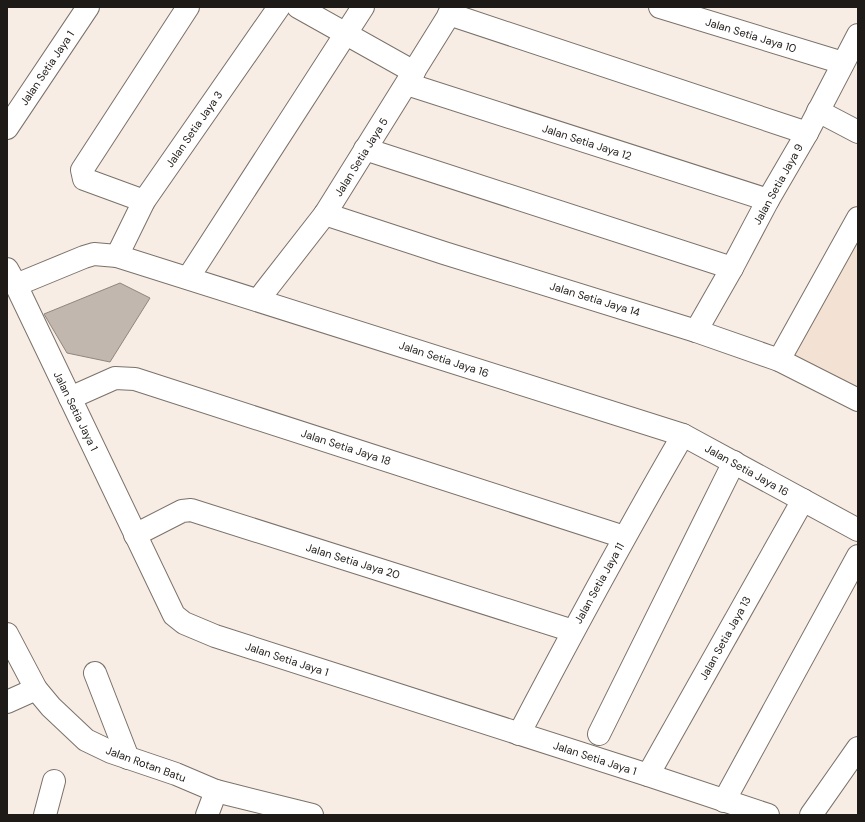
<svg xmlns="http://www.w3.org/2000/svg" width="865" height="822" viewBox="0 0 865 822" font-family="'DM Sans',sans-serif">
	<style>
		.built { fill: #f3e2d4 }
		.building { fill: #c1b7ae; stroke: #8f867e }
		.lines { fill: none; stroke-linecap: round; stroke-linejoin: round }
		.minor-casing { stroke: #7a7169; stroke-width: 24 }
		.minor { stroke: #fff; stroke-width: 22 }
		.labels { text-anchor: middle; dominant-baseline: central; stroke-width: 3; stroke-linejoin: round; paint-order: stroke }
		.street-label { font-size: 11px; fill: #1e1a17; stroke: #fff }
	</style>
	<rect width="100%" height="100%" fill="#f7ede4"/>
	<path class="built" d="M 858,211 L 858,407 L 772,363 Z"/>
	<path class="building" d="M 120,283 L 150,298 L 110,362 L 67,353 L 44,314 Z"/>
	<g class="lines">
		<g class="minor-casing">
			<g id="minor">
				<path d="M 298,7 L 414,72"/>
				<path d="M 660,7 L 843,63"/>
				<path d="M 449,14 L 807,133"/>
				<path d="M 407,84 L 768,200"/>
				<path d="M 818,111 L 858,132"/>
				<path d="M 7,128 L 88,7"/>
				<path d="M 365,149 L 732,268"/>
				<path d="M 144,201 L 84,179 L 82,170 L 188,7"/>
				<path d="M 325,214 L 444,253 L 696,331 L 779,360 L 858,400"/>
				<path d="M 117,256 L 144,201 L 279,7"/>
				<path d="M 7,269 L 16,285 L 174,615 L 184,623 L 215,636 L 648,775 L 768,815"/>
				<path d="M 188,278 L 363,7"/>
				<path d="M 16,285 L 84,257 L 94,254 L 117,256 L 683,435 L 858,530"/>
				<path d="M 258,300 L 325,214 L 454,7"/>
				<path d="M 696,331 L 732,268 L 768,200 L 807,133 L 858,35"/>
				<path d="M 779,360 L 858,218"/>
				<path d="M 70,398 L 115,378 L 135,379 L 624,537"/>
				<path d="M 135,535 L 182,511 L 191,510 L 573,631"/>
				<path d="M 7,634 L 36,689 L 51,707 L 86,740 L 111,752 L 176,774 L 216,791 L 312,815"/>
				<path d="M 95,673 L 128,758"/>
				<path d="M 7,702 L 36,689"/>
				<path d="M 519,734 C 572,633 626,533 683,435"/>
				<path d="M 599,734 L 734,462"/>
				<path d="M 648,775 L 803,500"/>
				<path d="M 724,801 L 858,556"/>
				<path d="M 45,815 L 54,781"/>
				<path d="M 207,815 L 216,791"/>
				<path d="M 811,815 L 858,748"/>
			</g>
		</g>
		<use href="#minor" class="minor"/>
	</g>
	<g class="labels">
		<g class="street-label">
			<text transform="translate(751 35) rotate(17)">Jalan Setia Jaya 10</text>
			<text transform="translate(47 68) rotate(-56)">Jalan Setia Jaya 1</text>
			<text transform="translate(194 129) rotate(-55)">Jalan Setia Jaya 3</text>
			<text transform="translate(587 142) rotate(18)">Jalan Setia Jaya 12</text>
			<text transform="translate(361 157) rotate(-58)">Jalan Setia Jaya 5</text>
			<text transform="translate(778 184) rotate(-61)">Jalan Setia Jaya 9</text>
			<text transform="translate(595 299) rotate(17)">Jalan Setia Jaya 14</text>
			<text transform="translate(444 359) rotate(18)">Jalan Setia Jaya 16</text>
			<text transform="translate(76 411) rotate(64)">Jalan Setia Jaya 1</text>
			<text transform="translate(346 447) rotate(18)">Jalan Setia Jaya 18</text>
			<text transform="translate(747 470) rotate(29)">Jalan Setia Jaya 16</text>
			<text transform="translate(353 561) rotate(17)">Jalan Setia Jaya 20</text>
			<text transform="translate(599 583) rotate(-61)">Jalan Setia Jaya 11</text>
			<text transform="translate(725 638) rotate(-61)">Jalan Setia Jaya 13</text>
			<text transform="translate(287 659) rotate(18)">Jalan Setia Jaya 1</text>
			<text transform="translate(595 758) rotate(18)">Jalan Setia Jaya 1</text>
			<text transform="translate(146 764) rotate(20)">Jalan Rotan Batu</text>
		</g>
	</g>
	<rect width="865" height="822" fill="none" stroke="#1e1a17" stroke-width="16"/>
</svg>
